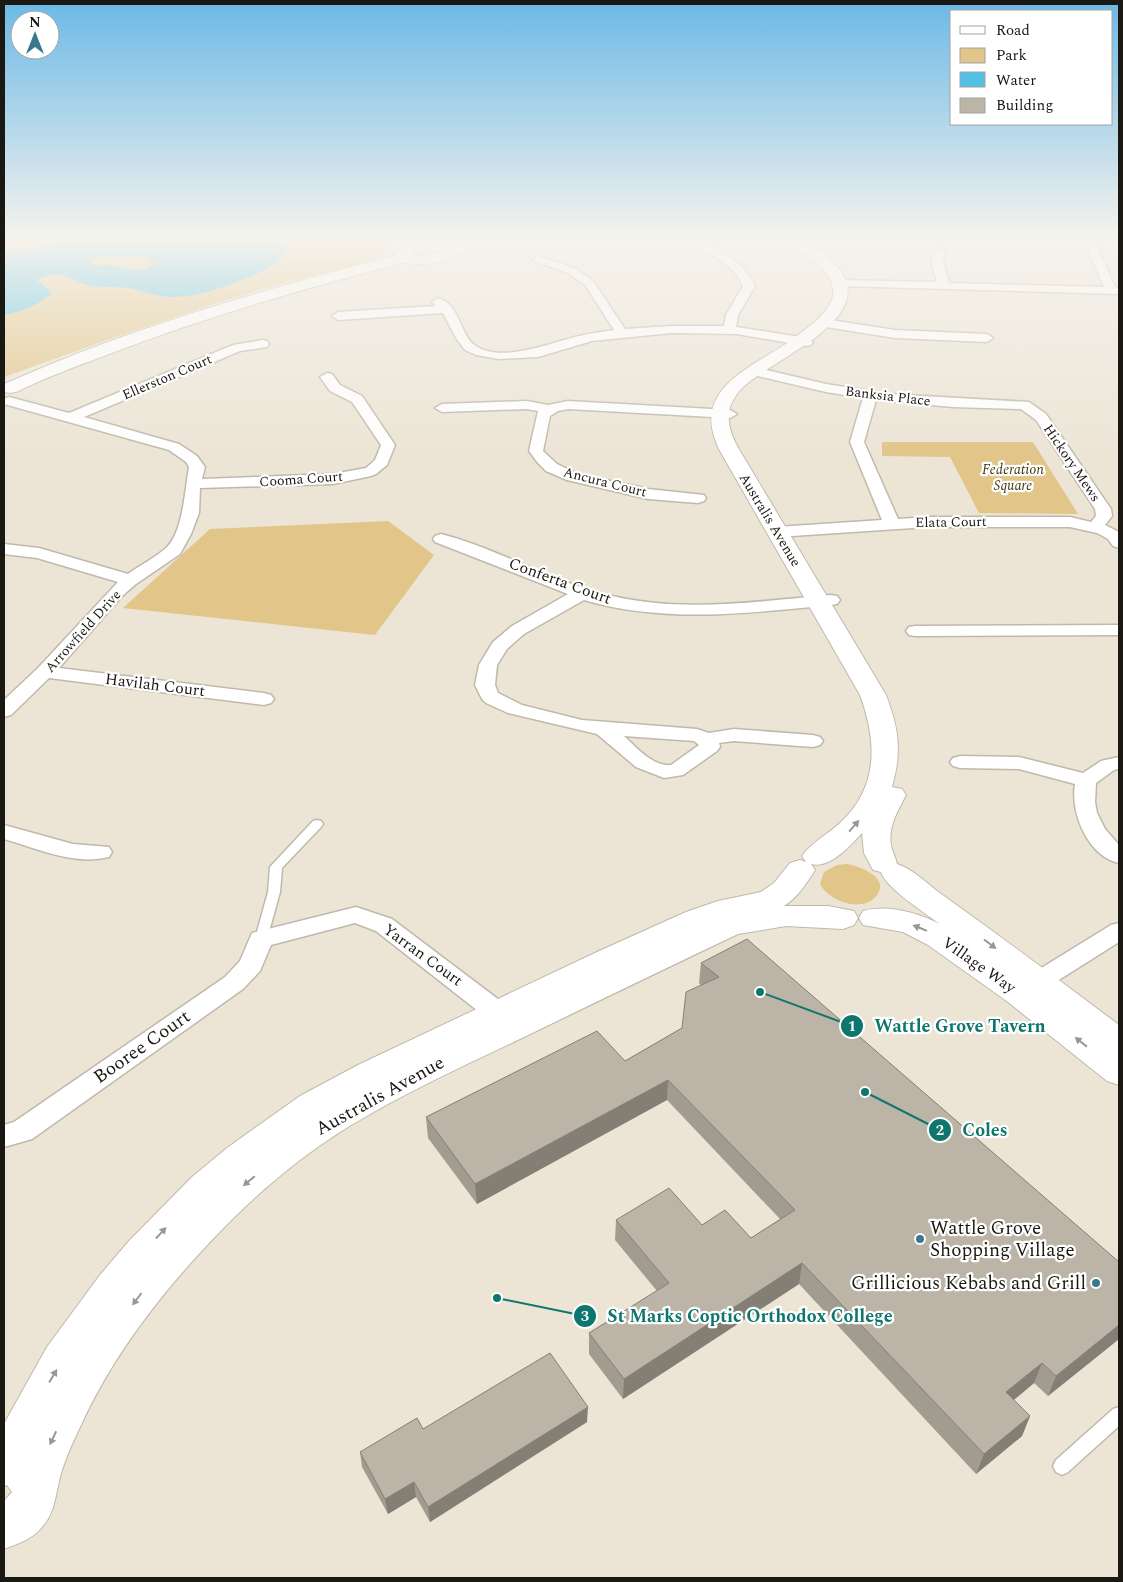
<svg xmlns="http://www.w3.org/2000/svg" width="1123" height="1582" viewBox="0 0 1123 1582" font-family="Spectral,serif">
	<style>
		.green { fill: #e1c589 }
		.water { fill: #51c0e4; fill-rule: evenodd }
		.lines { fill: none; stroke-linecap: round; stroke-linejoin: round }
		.service-casing { stroke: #c0b9ab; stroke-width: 3 }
		.minor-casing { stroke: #c0b9ab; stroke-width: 3 }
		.tertiary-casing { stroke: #c0b9ab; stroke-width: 2 }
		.service { fill: #fff; fill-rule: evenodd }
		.minor { fill: #fff; fill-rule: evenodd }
		.tertiary { fill: #fff; fill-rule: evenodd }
		.wall { fill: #a29c90 }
		.shaded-wall { fill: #847f75 }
		.building { fill: #bcb5a7; stroke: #847f75 }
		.oneway { fill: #989794 }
		.poi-dot { fill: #38778c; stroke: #fff; stroke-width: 2 }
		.labels { text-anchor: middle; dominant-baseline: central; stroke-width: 4.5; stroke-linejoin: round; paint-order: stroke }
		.far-street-label { font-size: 14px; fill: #1a1812; stroke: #fff }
		.far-park-label { font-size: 14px; font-style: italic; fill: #453510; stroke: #fff }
		.street-label { font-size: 16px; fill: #1a1812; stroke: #fff }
		.near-street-label { font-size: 19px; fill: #1a1812; stroke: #fff }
		.near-poi-label { font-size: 19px; fill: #1a1812; stroke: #fff; text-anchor: start }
		.leader { fill: none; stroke: #0f766e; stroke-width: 2 }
		.callout-dot { fill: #0f766e; stroke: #fff; stroke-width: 2 }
		.mark-label { font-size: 15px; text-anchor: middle; font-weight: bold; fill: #fff }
		.callout-label { font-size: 18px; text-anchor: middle; font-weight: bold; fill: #0f766e; stroke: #fff; stroke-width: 4.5; stroke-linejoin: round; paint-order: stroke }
	</style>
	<rect width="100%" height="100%" fill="#ece5d6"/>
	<g class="green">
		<path d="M 5,236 L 378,236 L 389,242 L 392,247 C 385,263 318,274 300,279 C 200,305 102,342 4,377 L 4,237 Z"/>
		<path d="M 882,442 L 1033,442 L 1078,514 L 979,513 L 950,457 L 882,456 Z"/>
		<path d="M 388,521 L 434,555 L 375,635 L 123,608 L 210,529 Z"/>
		<path d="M 847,864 C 859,866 890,877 877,895 C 863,914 828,901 820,884 L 824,872 L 837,865 Z"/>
	</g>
	<path class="water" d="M 65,236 L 287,236 L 290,239 C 286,261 266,271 247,278 C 224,287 198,297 173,297 C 158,297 144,291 129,288 C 116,286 103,288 91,286 C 69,282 65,266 37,280 L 48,289 L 51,294 C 37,306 22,311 4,315 L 4,253 L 35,249 ZM 145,256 L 154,262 L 154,264 C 139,277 125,267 110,265 C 104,265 99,266 93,266 L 90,262 L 100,257 Z"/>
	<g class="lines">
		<g class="service-casing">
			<g id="service">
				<path d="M 317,820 L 321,821 L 323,824 L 321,827 L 282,868 L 280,892 L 267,939 L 266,942 L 256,942 L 255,939 L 268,892 L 270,867 L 313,821 Z"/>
				<path d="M 1119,1407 L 1119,1426 L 1068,1472 L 1062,1475 L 1056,1472 L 1053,1466 L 1056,1460 L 1113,1409 Z"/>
			</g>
		</g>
		<g class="minor-casing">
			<g id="minor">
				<path d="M 391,236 L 404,236 L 422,246 L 421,248 L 413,248 Z"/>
				<path d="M 659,236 C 694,233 740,253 755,286 L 738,315 L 736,327 L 807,338 L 813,342 L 811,345 L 807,346 L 737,334 L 671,333 L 592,341 L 538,357 L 499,359 L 476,355 L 465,350 L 456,338 L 443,313 L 338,320 L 332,316 L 338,312 L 436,306 L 432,302 L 438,298 C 459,304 459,330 472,343 C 497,366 552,342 579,336 C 591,333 602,332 614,330 L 585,285 L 568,273 L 534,261 L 533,259 L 538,256 L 576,269 L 593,281 L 625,329 L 671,326 L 724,326 L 726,315 L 743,286 C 730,255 690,246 660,238 Z"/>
				<path d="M 781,236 L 801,236 L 796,239 L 776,241 L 775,239 L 776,237 Z"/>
				<path d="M 1082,236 L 1092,236 L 1115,287 L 1119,288 L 1119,294 L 840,286 L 834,283 L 840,280 L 937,282 L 931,261 L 935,251 L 940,248 L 945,251 L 943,261 L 949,283 L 1104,287 Z"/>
				<path d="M 824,319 L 895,330 L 987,334 L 993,338 L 987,342 L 895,338 L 820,326 L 818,323 L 820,320 Z"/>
				<path d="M 263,340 L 267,341 L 269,344 L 267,347 L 240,351 L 84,417 L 179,444 L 197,456 L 205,467 L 202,479 L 333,474 L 366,468 L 375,460 L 381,445 L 352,402 L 330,391 L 320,377 L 327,373 L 332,374 L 340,385 L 362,396 L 395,445 L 387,465 L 376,474 L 371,476 L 333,484 L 200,488 L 199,513 L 191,534 L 180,554 L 136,584 L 122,596 L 59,668 L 264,693 L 271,695 L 274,699 L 271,703 L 264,705 L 49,678 L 11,715 L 4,717 L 4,700 L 38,668 L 118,582 L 37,558 L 4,554 L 4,544 L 39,548 L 128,574 C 140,565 155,558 166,548 C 183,533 185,489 189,467 L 186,462 L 169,450 L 4,404 L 4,399 L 9,397 L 69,413 L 233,345 Z"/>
				<path d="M 754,367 L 826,384 L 888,394 L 1029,402 L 1046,414 L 1111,509 L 1112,516 L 1105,525 L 1119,532 L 1119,548 L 1113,546 L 1108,539 L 1097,533 L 1070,527 L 928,527 L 777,537 L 771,535 L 769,532 L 771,529 L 777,527 L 882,520 L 850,442 L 863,398 L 826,392 L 749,374 L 747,371 L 749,368 ZM 876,400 L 953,407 L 1021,409 L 1036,420 L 1095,509 L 1096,516 L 1091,522 L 1070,517 L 928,517 L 898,519 L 864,442 Z"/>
				<path d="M 527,401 L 548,405 L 568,401 L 730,410 L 737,414 L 730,418 L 568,409 L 558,411 L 550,416 L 543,451 L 557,464 L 578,474 L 648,489 L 704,495 L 706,498 L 704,501 L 698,503 L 648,499 L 567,480 L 546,471 L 538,463 L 529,451 L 538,411 L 527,409 L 442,412 L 435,408 L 442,404 Z"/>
				<path d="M 441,534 C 500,549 553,583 612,596 C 684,613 759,601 831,595 L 837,596 L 840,600 L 837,604 L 831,605 C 748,613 666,624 584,600 L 524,634 L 507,649 L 497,665 L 495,685 L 498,693 L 522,705 L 582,720 L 697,729 L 709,733 L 734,729 L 813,735 L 820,737 L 823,741 L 820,745 L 813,747 L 734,741 L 719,743 L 720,747 L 717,751 L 683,775 L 664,778 L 636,767 L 597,734 L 508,713 L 486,703 L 482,699 L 475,685 L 479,665 L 493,642 L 512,626 L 568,594 L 435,542 L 433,539 L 435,536 ZM 624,736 L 694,741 L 699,745 L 671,765 C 653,767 636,747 624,736 Z"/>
				<path d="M 1119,625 L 1119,635 L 915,636 L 909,635 L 906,631 L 909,627 L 915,626 Z"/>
				<path d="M 960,756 L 1019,757 L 1083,773 L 1101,761 L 1119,757 L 1119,769 L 1114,770 L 1096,783 L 1095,802 L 1097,813 L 1105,829 L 1119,845 L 1119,863 C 1088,856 1070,813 1075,784 L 1019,769 L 960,768 L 953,766 L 950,762 L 953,758 Z"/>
				<path d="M 4,825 L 73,844 L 109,847 L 112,852 L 109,857 C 75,866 36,848 4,839 Z"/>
				<path d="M 356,907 L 392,919 L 519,1015 L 523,1022 L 519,1029 L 510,1032 L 501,1029 L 376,931 L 355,923 L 271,945 L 260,971 L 243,989 L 32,1139 L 4,1147 L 4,1125 L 14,1122 L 225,977 L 240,961 L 252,933 Z"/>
				<path d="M 1119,923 L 1119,942 L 1035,995 L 1026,998 L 1017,995 L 1013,989 L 1017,983 L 1111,925 Z"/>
			</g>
		</g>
		<g class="tertiary-casing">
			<g id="tertiary">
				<path d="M 506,236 L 537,236 L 530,240 C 512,244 494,245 476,248 C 449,254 434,270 405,262 C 303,289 202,318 104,356 C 74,367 45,378 16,392 L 10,393 L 4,392 L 4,384 L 16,379 C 138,325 268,289 396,255 L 395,253 L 401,246 L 418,241 L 433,240 L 452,247 L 471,241 ZM 426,248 L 441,252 L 418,256 L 411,253 Z"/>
				<path d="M 763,236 C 786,234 809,243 827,257 C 896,314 773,357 742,388 C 737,393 733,400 730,407 C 726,423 732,438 740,451 L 886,695 C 899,729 902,751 892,787 L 902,789 L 906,795 C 898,810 888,827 891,845 C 892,852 896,858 897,864 C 914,869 929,886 944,896 C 1003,938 1061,982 1119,1025 L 1119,1085 L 1107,1081 L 1008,1002 L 928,945 L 903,932 L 863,925 L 859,918 L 863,911 C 888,904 918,913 940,924 C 926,914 885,887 881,872 L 873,870 L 864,853 L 862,833 C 850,846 830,869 811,864 L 815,870 C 806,884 798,897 784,906 L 828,906 L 854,911 L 858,918 L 854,925 L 843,929 L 786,926 L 738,934 C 666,968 594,1003 522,1038 C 463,1066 404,1093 348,1127 C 298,1158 251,1198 210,1242 C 159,1296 112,1357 81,1425 C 72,1444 62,1465 58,1486 C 55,1500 53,1515 42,1527 C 33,1539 17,1544 4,1549 L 4,1501 L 12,1492 L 7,1485 L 4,1486 L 4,1424 L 47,1347 L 100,1275 L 129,1241 L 192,1177 L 227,1148 L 300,1096 L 358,1065 L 597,952 L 686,912 L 718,901 L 761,892 L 774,883 L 790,863 L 800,860 L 806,862 L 802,856 C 811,843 828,834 840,823 C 879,787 877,741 860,695 L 720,451 C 692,396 737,374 778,349 C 791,341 803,331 815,322 C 822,315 831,306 833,296 C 836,262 790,247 765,239 Z"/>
			</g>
		</g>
		<use href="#service" class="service"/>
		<use href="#minor" class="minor"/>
		<use href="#tertiary" class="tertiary"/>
	</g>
	<g class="wall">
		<path d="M 701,963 L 1119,1262 L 1119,1339 L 1048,1396 L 1034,1383 L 1014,1400 L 1030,1416 L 1022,1436 L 976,1474 L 799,1284 L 623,1399 L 589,1354 L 589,1333 L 657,1291 L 615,1240 L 616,1220 L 702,1225 L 751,1238 L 780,1219 L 667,1100 L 477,1204 L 428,1138 L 426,1117 L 625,1061 L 682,1028 L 701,985 L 699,983 Z"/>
		<path d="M 587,1422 L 430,1522 L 416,1497 L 388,1514 L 362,1467 L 360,1452 L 423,1429 Z"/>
	</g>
	<g class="shaded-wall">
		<path d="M 668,1080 L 667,1100 L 477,1204 L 475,1184 Z"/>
		<path d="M 802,1263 L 799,1284 L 623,1399 L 624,1379 Z"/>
		<path d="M 1119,1325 L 1119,1339 L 1048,1396 L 1056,1376 Z"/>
		<path d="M 1042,1363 L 1034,1383 L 999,1412 L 1006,1392 Z"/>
		<path d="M 588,1407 L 587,1422 L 430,1522 L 428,1507 Z"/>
		<path d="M 1030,1416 L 1022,1436 L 976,1474 L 984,1454 Z"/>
		<path d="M 414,1482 L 416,1497 L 388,1514 L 385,1499 Z"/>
	</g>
	<g class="building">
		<path d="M 747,939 L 1119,1262 L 1119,1325 L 1056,1376 L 1042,1363 L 1006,1392 L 1030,1416 L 984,1454 L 802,1263 L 624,1379 L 589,1333 L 669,1283 L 616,1220 L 669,1188 L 702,1225 L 725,1210 L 751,1238 L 795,1210 L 668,1080 L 475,1184 L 426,1117 L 597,1031 L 625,1061 L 682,1028 L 686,992 L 719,977 L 701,963 Z"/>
		<path d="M 550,1353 L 588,1407 L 428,1507 L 414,1482 L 385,1499 L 360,1452 L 417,1418 L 423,1429 Z"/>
	</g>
	<defs><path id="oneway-solid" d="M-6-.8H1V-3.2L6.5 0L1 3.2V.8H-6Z" transform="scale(1.25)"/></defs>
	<g class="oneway">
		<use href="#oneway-solid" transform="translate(854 826) rotate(-49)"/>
		<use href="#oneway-solid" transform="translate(920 928) rotate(-158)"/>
		<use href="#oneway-solid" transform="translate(990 944) rotate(37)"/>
		<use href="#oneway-solid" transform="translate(1081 1042) rotate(-142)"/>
		<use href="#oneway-solid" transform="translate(249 1181) rotate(140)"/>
		<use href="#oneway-solid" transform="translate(161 1233) rotate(-47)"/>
		<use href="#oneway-solid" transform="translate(137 1299) rotate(127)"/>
		<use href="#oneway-solid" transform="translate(53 1376) rotate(-59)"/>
		<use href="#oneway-solid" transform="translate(53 1438) rotate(115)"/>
	</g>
	<linearGradient id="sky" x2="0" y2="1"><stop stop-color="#6bb9e6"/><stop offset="0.52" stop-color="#f6f3ed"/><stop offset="1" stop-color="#f6f3ed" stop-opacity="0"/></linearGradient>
	<rect width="1123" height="457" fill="url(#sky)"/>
	<g class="poi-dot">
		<circle cx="920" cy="1239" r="5"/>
		<circle cx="1096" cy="1283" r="5"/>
	</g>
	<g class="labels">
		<g class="far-street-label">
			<text transform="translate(167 377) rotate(-23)">Ellerston Court</text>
			<text transform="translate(888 396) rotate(7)">Banksia Place</text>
			<text transform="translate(1072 463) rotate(56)">Hickory Mews</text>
			<text transform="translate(301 479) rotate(-4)">Cooma Court</text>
			<text transform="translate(605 482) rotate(14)">Ancura Court</text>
			<text transform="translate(770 520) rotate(59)">Australis Avenue</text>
			<text transform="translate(951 522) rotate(-1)">Elata Court</text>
			<text transform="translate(83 631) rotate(-48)">Arrowfield Drive</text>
		</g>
		<g class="far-park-label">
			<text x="1013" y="469">Federation<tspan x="1013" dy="16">Square</tspan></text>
		</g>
		<g class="street-label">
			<text transform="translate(560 581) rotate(20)">Conferta Court</text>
			<text transform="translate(155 685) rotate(7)">Havilah Court</text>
			<text transform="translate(423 955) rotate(36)">Yarran Court</text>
			<text transform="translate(979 965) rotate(35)">Village Way</text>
		</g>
		<g class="near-street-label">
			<text transform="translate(142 1047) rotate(-35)">Booree Court</text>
			<text transform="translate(380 1096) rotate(-29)">Australis Avenue</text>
		</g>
		<g class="near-poi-label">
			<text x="930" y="1228">Wattle Grove<tspan x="930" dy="22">Shopping Village</tspan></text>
			<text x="1086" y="1283" text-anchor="end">Grillicious Kebabs and Grill</text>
		</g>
	</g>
	<path class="leader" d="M760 992L852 1026M865 1092L940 1130M497 1298L585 1316"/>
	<g class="callout-dot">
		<circle cx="760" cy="992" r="5"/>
		<circle cx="865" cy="1092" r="5"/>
		<circle cx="497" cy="1298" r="5"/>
		<circle cx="852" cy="1026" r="12"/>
		<circle cx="940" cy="1130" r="12"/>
		<circle cx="585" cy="1316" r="12"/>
	</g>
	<g class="mark-label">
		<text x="852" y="1031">1</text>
		<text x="940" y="1135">2</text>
		<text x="585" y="1321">3</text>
	</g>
	<g class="callout-label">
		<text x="960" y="1032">Wattle Grove Tavern</text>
		<text x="985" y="1136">Coles</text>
		<text x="750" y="1322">St Marks Coptic Orthodox College</text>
	</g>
	<rect width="1123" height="1582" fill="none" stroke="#1a1812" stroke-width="10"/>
	<rect x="950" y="10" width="162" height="115" fill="#ffffff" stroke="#a3a3a0"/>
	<rect x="960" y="26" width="25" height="8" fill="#ffffff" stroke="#a3a3a0"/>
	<text x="996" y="35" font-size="15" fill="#1a1812">Road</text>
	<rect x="960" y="48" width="25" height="15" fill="#e1c589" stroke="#a3a3a0"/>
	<text x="996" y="60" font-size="15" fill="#1a1812">Park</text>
	<rect x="960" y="72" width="25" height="15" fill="#51c0e4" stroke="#a3a3a0"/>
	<text x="996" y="85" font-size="15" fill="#1a1812">Water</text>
	<rect x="960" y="98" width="25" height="15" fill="#bcb5a7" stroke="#a3a3a0"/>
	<text x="996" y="110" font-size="15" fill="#1a1812">Building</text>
	<g transform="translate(35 35)"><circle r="24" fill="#ffffff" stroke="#a3a3a0"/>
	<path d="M0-4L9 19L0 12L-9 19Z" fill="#38778c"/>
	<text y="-8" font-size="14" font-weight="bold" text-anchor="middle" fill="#1a1812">N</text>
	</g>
</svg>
